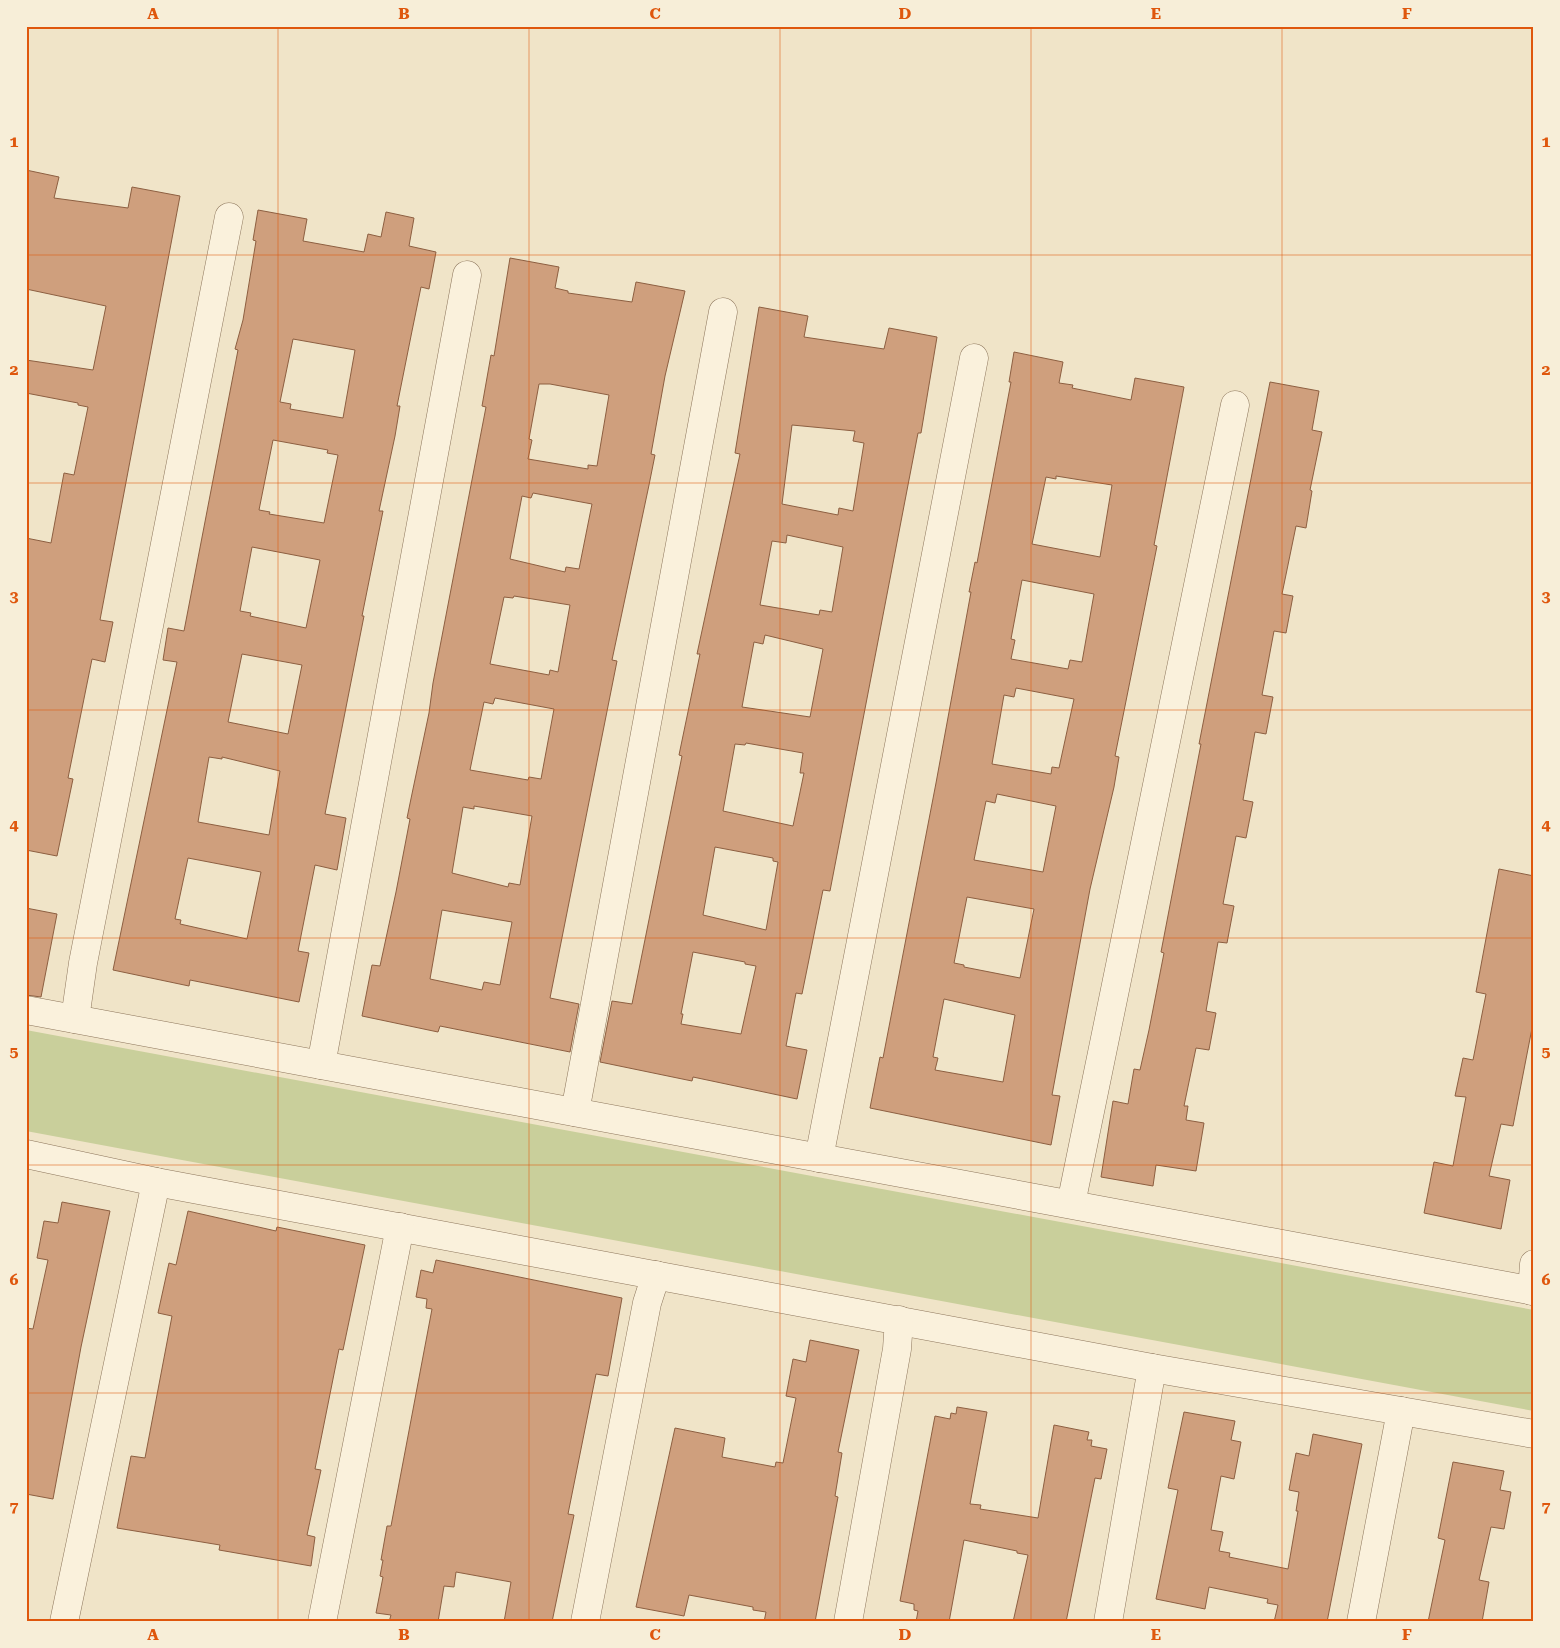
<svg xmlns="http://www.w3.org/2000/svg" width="1560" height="1648" viewBox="0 0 1560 1648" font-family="'Roboto Serif',serif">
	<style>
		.green { fill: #c9cf9b }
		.building { fill: #cf9f7d; stroke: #8d5f41; fill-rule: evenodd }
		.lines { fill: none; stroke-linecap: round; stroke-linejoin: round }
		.minor-casing { stroke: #8d765c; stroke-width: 29 }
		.minor { stroke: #faf1dc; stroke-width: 28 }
		.grid { fill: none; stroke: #df570d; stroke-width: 1; stroke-opacity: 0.55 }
		.neatline { fill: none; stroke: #df570d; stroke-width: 2 }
		.grid-label { font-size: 16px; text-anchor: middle; font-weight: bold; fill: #df570d }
	</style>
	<rect width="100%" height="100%" fill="#f0e4c8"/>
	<path class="green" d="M 26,1030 L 1534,1310 L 1534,1411 L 26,1131 Z"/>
	<g class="building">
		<path d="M 26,170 L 59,177 L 54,198 L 128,208 L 132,187 L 180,196 L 100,620 L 113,622 L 105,662 L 92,659 L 68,778 L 73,779 L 57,856 L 26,850 L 26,538 L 51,543 L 64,473 L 74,475 L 88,407 L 78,405 L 78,403 L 26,393 L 26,360 L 93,370 L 106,306 L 26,289 Z"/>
		<path d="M 258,210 L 307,219 L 303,241 L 364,252 L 368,234 L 381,237 L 386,212 L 414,218 L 409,246 L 436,252 L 429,289 L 421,287 L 412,331 L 397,406 L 400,406 L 395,436 L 379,511 L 383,511 L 362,616 L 364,616 L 325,814 L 346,818 L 337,870 L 315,865 L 298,951 L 309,953 L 299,1002 L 190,980 L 189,986 L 113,970 L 177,662 L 163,660 L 168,628 L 184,631 L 238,350 L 235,349 L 243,320 L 256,241 L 253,240 ZM 293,339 L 355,350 L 343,418 L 290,409 L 291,404 L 280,402 ZM 273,440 L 328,450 L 327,453 L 338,455 L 324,523 L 269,514 L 270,512 L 259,510 ZM 252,547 L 320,560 L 306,628 L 250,616 L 251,613 L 240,611 ZM 242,654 L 302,665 L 288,734 L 228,722 ZM 209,757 L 222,759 L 222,757 L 280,771 L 269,835 L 198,822 ZM 188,858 L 261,872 L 247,939 L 180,924 L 181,920 L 175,919 Z"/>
		<path d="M 510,258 L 559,267 L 555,288 L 568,291 L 568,293 L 632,302 L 636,282 L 685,291 L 665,376 L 651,454 L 655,455 L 649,485 L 612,660 L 617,661 L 550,998 L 579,1004 L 570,1052 L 440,1026 L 438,1032 L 362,1016 L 372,965 L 380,966 L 396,892 L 410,819 L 407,818 L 413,789 L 429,713 L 433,683 L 486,407 L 482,406 L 491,355 L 494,356 ZM 539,384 L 550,384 L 609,395 L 597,466 L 588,465 L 588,469 L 528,459 L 532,440 L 529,439 ZM 533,493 L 592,504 L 579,569 L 566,567 L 565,572 L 510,559 L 522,496 L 531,498 ZM 514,596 L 570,605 L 558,672 L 550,670 L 549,675 L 490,664 L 504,597 L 513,598 ZM 495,698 L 554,709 L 541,779 L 529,777 L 528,780 L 470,770 L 484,702 L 493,704 ZM 474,806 L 532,816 L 520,885 L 509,883 L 508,887 L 452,873 L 463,807 L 474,809 ZM 442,910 L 512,922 L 500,985 L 484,982 L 482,990 L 430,979 Z"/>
		<path d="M 759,307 L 808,316 L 804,337 L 884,349 L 889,328 L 937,337 L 921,433 L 918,433 L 830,891 L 823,890 L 802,994 L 796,993 L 786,1046 L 807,1050 L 797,1099 L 693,1077 L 692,1081 L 600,1062 L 612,1001 L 632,1004 L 682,756 L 679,755 L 700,654 L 697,654 L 740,454 L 735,453 ZM 792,425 L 855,431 L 853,441 L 864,443 L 853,511 L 839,508 L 838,515 L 782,504 ZM 787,535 L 843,547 L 832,612 L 820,610 L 819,615 L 760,605 L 772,541 L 786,543 ZM 765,635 L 823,649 L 810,717 L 742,707 L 754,642 L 763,644 ZM 746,743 L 803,753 L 800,773 L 804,773 L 793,826 L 723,811 L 735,744 L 745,745 ZM 715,847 L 773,858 L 773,861 L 778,862 L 766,930 L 703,915 ZM 693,952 L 745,962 L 745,964 L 756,966 L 741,1034 L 681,1024 L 683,1014 L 681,1014 Z"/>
		<path d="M 1014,352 L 1063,362 L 1059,383 L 1073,385 L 1072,388 L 1131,400 L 1135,378 L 1184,387 L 1154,545 L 1157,546 L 1115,756 L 1119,757 L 1114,787 L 1090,889 L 1052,1095 L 1060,1096 L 1051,1145 L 870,1108 L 880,1057 L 883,1058 L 936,783 L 971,592 L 969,592 L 975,562 L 977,563 L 1011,382 L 1009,382 ZM 1056,476 L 1112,485 L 1100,557 L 1032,544 L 1046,477 L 1056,479 ZM 1022,580 L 1094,594 L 1082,662 L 1070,660 L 1068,669 L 1011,659 L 1015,640 L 1011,639 ZM 1016,688 L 1074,699 L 1059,768 L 1052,767 L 1051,774 L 992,764 L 1004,695 L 1014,697 ZM 997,794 L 1056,806 L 1043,872 L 974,860 L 986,801 L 995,803 ZM 967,897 L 1034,909 L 1020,978 L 964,967 L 964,965 L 954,963 ZM 944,999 L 1015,1015 L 1003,1082 L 935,1070 L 938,1058 L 933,1057 Z"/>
		<path d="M 1270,382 L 1319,391 L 1312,430 L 1322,432 L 1310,490 L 1312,491 L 1306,528 L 1296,526 L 1282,594 L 1293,596 L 1286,633 L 1274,631 L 1262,695 L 1273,697 L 1266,734 L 1255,732 L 1243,800 L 1253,802 L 1246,838 L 1236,836 L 1223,904 L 1234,906 L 1227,943 L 1218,942 L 1206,1011 L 1216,1013 L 1209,1050 L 1196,1048 L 1184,1106 L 1188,1106 L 1186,1120 L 1204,1123 L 1196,1171 L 1156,1165 L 1153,1186 L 1101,1177 L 1113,1101 L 1128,1104 L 1134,1069 L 1140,1070 L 1149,1030 L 1164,953 L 1161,952 L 1201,744 L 1199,744 Z"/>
		<path d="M 1499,869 L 1534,876 L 1534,1018 L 1513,1126 L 1501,1124 L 1489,1176 L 1510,1180 L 1501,1229 L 1424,1213 L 1434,1162 L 1453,1166 L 1455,1155 L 1466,1097 L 1455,1096 L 1463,1058 L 1473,1060 L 1486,994 L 1476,992 Z"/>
		<path d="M 26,908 L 57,914 L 41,997 L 26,995 Z"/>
		<path d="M 62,1202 L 110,1211 L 81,1347 L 53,1499 L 26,1494 L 26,1328 L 33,1329 L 48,1260 L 37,1258 L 44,1221 L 58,1223 Z"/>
		<path d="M 188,1211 L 276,1231 L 277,1227 L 365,1245 L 343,1350 L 339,1349 L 315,1469 L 321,1470 L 307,1535 L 315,1537 L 311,1566 L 219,1550 L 220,1545 L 117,1528 L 131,1456 L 145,1458 L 172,1316 L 158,1313 L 169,1263 L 176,1265 Z"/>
		<path d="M 436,1260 L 622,1298 L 608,1376 L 596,1374 L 568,1514 L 574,1515 L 552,1622 L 504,1622 L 511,1582 L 456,1572 L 454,1587 L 444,1586 L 438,1622 L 389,1622 L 391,1615 L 376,1613 L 383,1577 L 380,1576 L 383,1560 L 381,1560 L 387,1526 L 391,1526 L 432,1309 L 426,1308 L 427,1299 L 416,1297 L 421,1270 L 433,1273 Z"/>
		<path d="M 810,1340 L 859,1350 L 838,1452 L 842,1453 L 835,1496 L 838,1497 L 815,1622 L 764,1622 L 766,1612 L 753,1610 L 753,1607 L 689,1595 L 684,1616 L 636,1607 L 675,1428 L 725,1438 L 722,1457 L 775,1467 L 776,1462 L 783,1463 L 796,1398 L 786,1396 L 793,1359 L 806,1362 Z"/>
		<path d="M 957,1407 L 987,1412 L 970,1504 L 981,1505 L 980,1509 L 1038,1518 L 1054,1425 L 1089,1432 L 1087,1440 L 1092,1440 L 1091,1446 L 1107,1449 L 1101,1479 L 1095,1478 L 1066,1622 L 1013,1622 L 1028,1555 L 1017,1553 L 1017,1551 L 964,1540 L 949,1622 L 916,1622 L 918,1611 L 914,1610 L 914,1604 L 900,1601 L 935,1416 L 950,1419 L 951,1413 L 956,1414 Z"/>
		<path d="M 1184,1412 L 1235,1421 L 1231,1440 L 1241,1442 L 1234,1479 L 1221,1476 L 1211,1530 L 1223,1532 L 1219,1551 L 1230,1553 L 1229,1557 L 1288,1569 L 1298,1511 L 1296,1511 L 1299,1492 L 1289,1490 L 1296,1453 L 1309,1456 L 1313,1434 L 1362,1444 L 1327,1622 L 1274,1622 L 1278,1605 L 1267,1603 L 1268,1599 L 1209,1587 L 1205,1609 L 1156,1599 L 1178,1490 L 1168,1488 Z"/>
		<path d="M 1453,1462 L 1504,1471 L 1500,1490 L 1511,1492 L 1504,1529 L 1491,1527 L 1479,1580 L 1489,1582 L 1482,1622 L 1428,1622 L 1445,1540 L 1438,1538 Z"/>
	</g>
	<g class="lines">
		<g class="minor-casing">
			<g id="minor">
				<path d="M 26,1010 L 1534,1291"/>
				<path d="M 75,1019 L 83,963 L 229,217"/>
				<path d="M 321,1065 L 467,275"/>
				<path d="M 575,1112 L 723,312"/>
				<path d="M 26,1154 L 156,1182 L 1152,1368 L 1534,1434"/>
				<path d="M 819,1158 L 974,358"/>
				<path d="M 1071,1204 L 1235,405"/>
				<path d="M 1532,1291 L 1534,1264"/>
				<path d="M 64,1622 L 156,1182"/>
				<path d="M 322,1622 L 400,1227"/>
				<path d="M 585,1622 L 647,1303 L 656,1275"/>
				<path d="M 848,1622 L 897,1349 L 899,1320"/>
				<path d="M 1108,1622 L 1152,1368"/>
				<path d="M 1361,1622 L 1401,1411"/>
			</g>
		</g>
		<use href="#minor" class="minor"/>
	</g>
	<path class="grid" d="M 278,26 L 278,1622M 529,26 L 529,1622M 780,26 L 780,1622M 1031,26 L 1031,1622M 1282,26 L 1282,1622M 26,255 L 1534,255M 26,483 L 1534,483M 26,710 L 1534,710M 26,938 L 1534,938M 26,1165 L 1534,1165M 26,1393 L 1534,1393"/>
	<rect width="1560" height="1648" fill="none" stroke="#f7eed8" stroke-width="55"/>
	<rect x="28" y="28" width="1504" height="1592" class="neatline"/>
	<g class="grid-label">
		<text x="153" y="19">A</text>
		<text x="404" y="19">B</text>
		<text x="655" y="19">C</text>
		<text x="905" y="19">D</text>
		<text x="1156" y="19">E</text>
		<text x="1407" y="19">F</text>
		<text x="14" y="147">1</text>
		<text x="1546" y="147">1</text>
		<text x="14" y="375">2</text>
		<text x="1546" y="375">2</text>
		<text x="14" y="602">3</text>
		<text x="1546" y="602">3</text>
		<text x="14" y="830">4</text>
		<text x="1546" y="830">4</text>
		<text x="14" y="1057">5</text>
		<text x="1546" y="1057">5</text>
		<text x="14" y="1285">6</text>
		<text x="1546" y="1285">6</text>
		<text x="14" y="1512">7</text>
		<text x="1546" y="1512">7</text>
		<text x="153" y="1640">A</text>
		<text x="404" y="1640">B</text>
		<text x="655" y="1640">C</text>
		<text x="905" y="1640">D</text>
		<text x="1156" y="1640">E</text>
		<text x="1407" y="1640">F</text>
	</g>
</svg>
